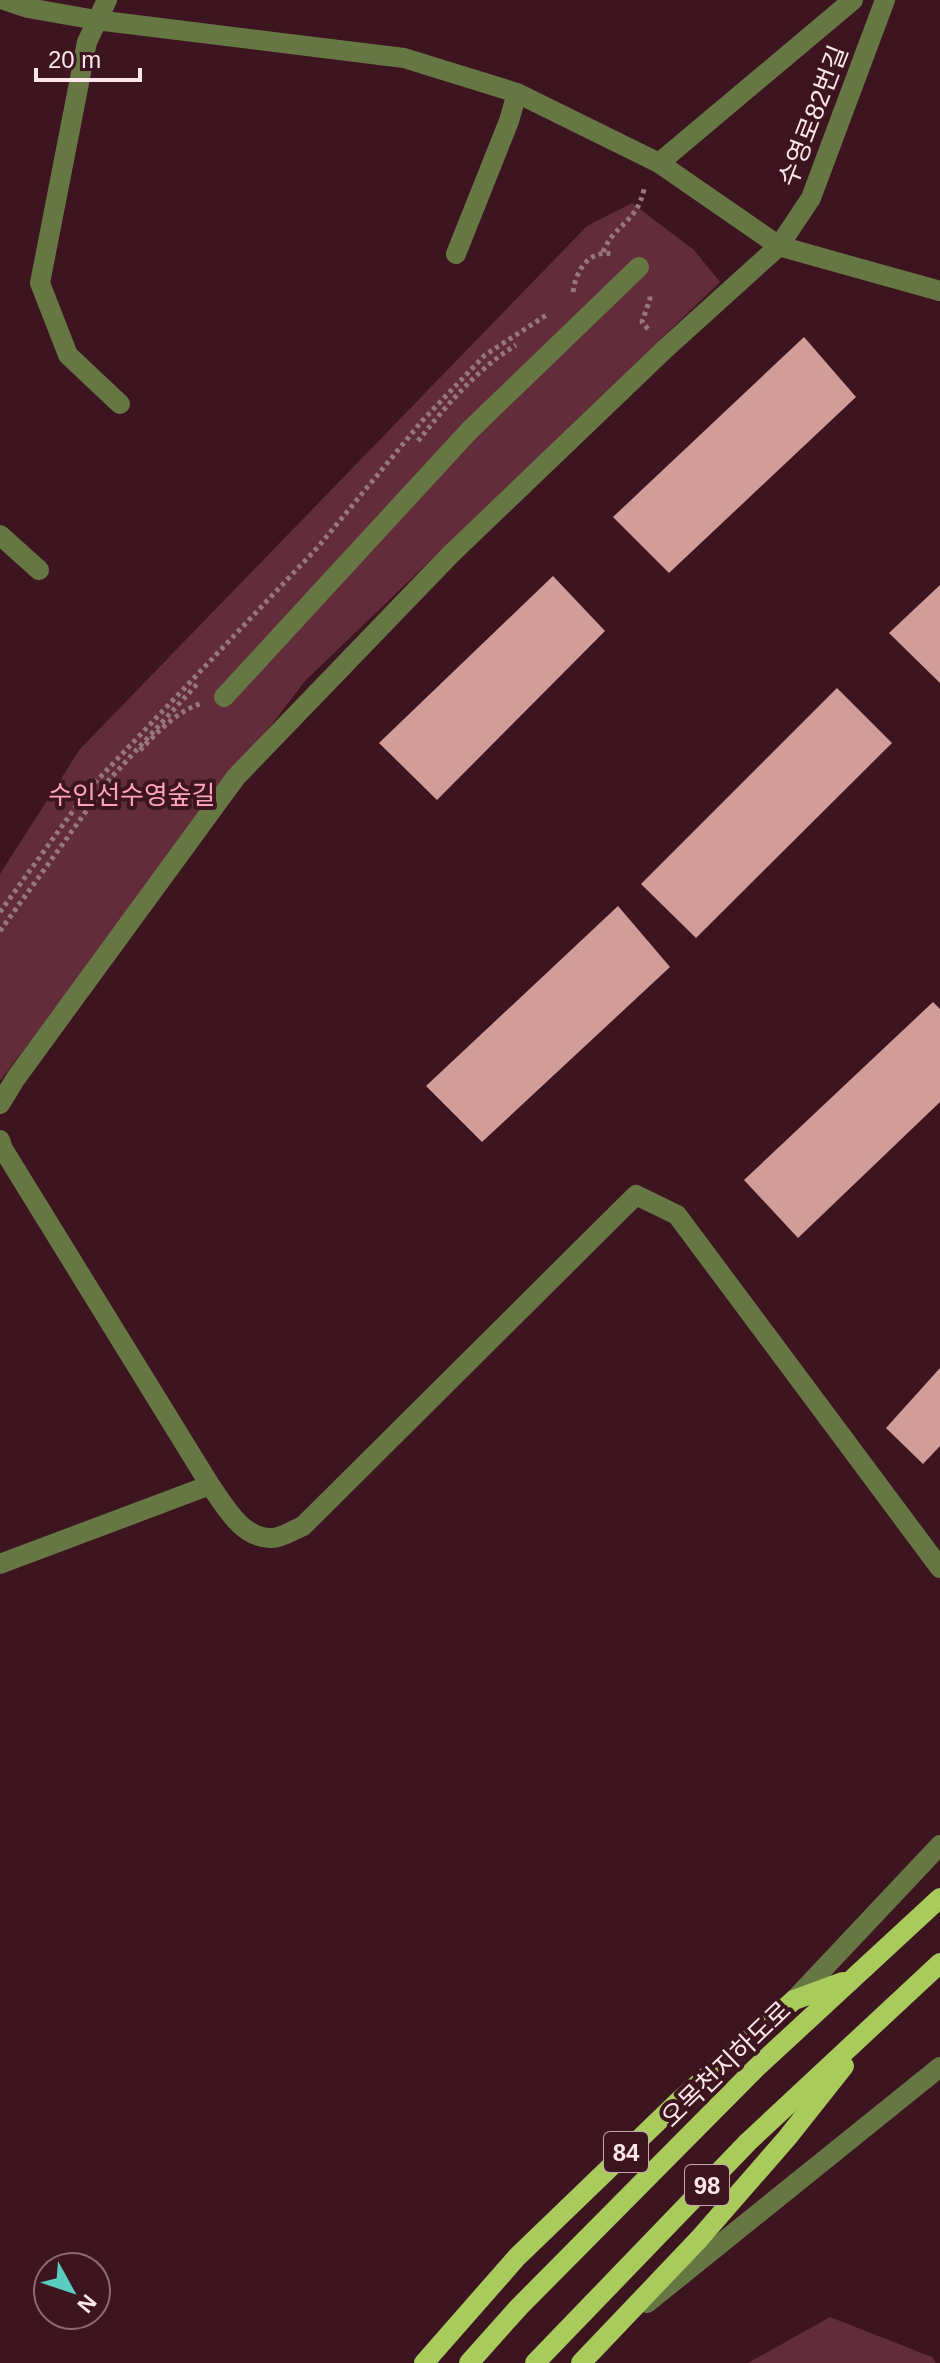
<svg xmlns="http://www.w3.org/2000/svg" width="940" height="2363" viewBox="0 0 940 2363" font-family="Arial,'Noto Sans KR',sans-serif">
	<style>
		.green { fill: #622c3b }
		.building { fill: #d29d98 }
		.lines { fill: none; stroke-linecap: round; stroke-linejoin: round }
		.path { stroke: #97777f; stroke-width: 5; stroke-dasharray: 4 4; stroke-linecap: butt }
		.minor { stroke: #674; stroke-width: 20 }
		.major { stroke: #a8cb5c; stroke-width: 20 }
		.labels { text-anchor: middle; dominant-baseline: central; stroke-width: 8; stroke-linejoin: round; paint-order: stroke }
		.shield { fill: #3d1521; stroke: #c3a7ae; stroke-width: 2 }
		.shield-label { font-size: 24px; font-weight: bold; fill: #fde6ea }
		.street-label { font-size: 26px; fill: #fde6ea; stroke: #3d1521 }
		.park-label { font-size: 26px; fill: #fea3b9; stroke: #3d1521 }
	</style>
	<rect width="100%" height="100%" fill="#3d1521"/>
	<g class="green">
		<path d="M 632,203 L 694,250 L 720,282 L 305,681 L 0,1081 L 0,874 L 80,749 L 587,226 Z"/>
		<path d="M 830,2317 L 932,2357 L 936,2363 L 748,2363 Z"/>
	</g>
	<g class="building">
		<path d="M 804,337 L 856,397 L 669,573 L 613,517 Z"/>
		<path d="M 553,576 L 605,631 L 437,800 L 379,743 Z"/>
		<path d="M 940,585 L 940,683 L 889,633 Z"/>
		<path d="M 837,688 L 892,743 L 696,938 L 641,884 Z"/>
		<path d="M 618,906 L 670,967 L 482,1142 L 426,1086 Z"/>
		<path d="M 933,1002 L 940,1009 L 940,1102 L 798,1238 L 744,1180 Z"/>
		<path d="M 940,1368 L 940,1446 L 923,1464 L 886,1428 Z"/>
	</g>
	<g class="lines">
		<g class="path">
			<path d="M 603,252 C 615,223 637,223 644,189"/>
			<path d="M 573,292 C 576,270 589,249 614,254"/>
			<path d="M 648,329 L 642,322 L 650,299 L 649,294"/>
			<path d="M 418,441 C 446,406 477,369 516,345"/>
			<path d="M 140,750 C 158,732 177,711 202,703"/>
			<path d="M 0,912 L 88,790 L 318,547 L 422,421 L 485,355 L 548,314"/>
			<path d="M 0,931 L 108,781 L 199,682"/>
		</g>
		<g class="minor">
			<path d="M 4,0 L 28,8 L 96,20 L 404,58 L 517,93 L 659,163 L 779,246 L 811,198 L 885,0"/>
			<path d="M 107,0 L 87,42 L 40,283 L 68,355 L 120,404"/>
			<path d="M 659,163 L 853,0"/>
			<path d="M 456,254 L 509,121 L 517,93"/>
			<path d="M 0,535 L 39,570"/>
			<path d="M 224,697 L 469,431 L 639,267"/>
			<path d="M 0,1104 L 16,1078 L 236,777 L 450,555 L 665,349 L 779,246 L 940,291"/>
			<path d="M 0,1140 L 3,1149 L 210,1485 C 225,1506 242,1539 272,1538 C 281,1538 294,1530 303,1526 L 636,1195 L 677,1215 L 940,1568"/>
			<path d="M 0,1564 L 210,1485"/>
			<path d="M 794,2000 L 940,1845"/>
			<path d="M 647,2303 L 940,2067"/>
		</g>
		<g class="major">
			<path d="M 424,2363 L 517,2257 L 681,2099 L 794,2000 L 843,1982"/>
			<path d="M 469,2363 L 519,2307 L 756,2068 L 940,1898"/>
			<path d="M 535,2363 L 748,2142 L 940,1963"/>
			<path d="M 581,2363 L 699,2239 L 787,2138 L 844,2066"/>
		</g>
	</g>
	<g class="labels">
		<g class="shield">
			<rect x="604" y="2132" width="44" height="40" rx="6"/>
			<rect x="685" y="2165" width="44" height="40" rx="6"/>
		</g>
		<g class="shield-label">
			<text x="626" y="2152">84</text>
			<text x="707" y="2185">98</text>
		</g>
		<g class="street-label">
			<text transform="translate(813 116) rotate(-69)">수영로82번길</text>
			<text transform="translate(726 2064) rotate(-44)">오목천지하도로</text>
		</g>
		<g class="park-label">
			<text x="132" y="795">수인선수영숲길</text>
		</g>
	</g>
	<g transform="translate(72 2291) rotate(130)"><circle r="38" fill="#3d1521" stroke="#8a6971" stroke-width="2"/>
	<path d="M0-6L14 30L0 20L-14 30Z" fill="#59cebf"/>
	<text y="-12" font-size="22" font-weight="bold" text-anchor="middle" fill="#fde6ea">N</text>
	</g>
	<path d="M36 68v12h104v-12" fill="none" stroke="#fde6ea" stroke-width="4"/>
	<text x="48" y="68" font-size="24" fill="#fde6ea" stroke="#3d1521" stroke-width="6" paint-order="stroke">20 m</text>
</svg>
